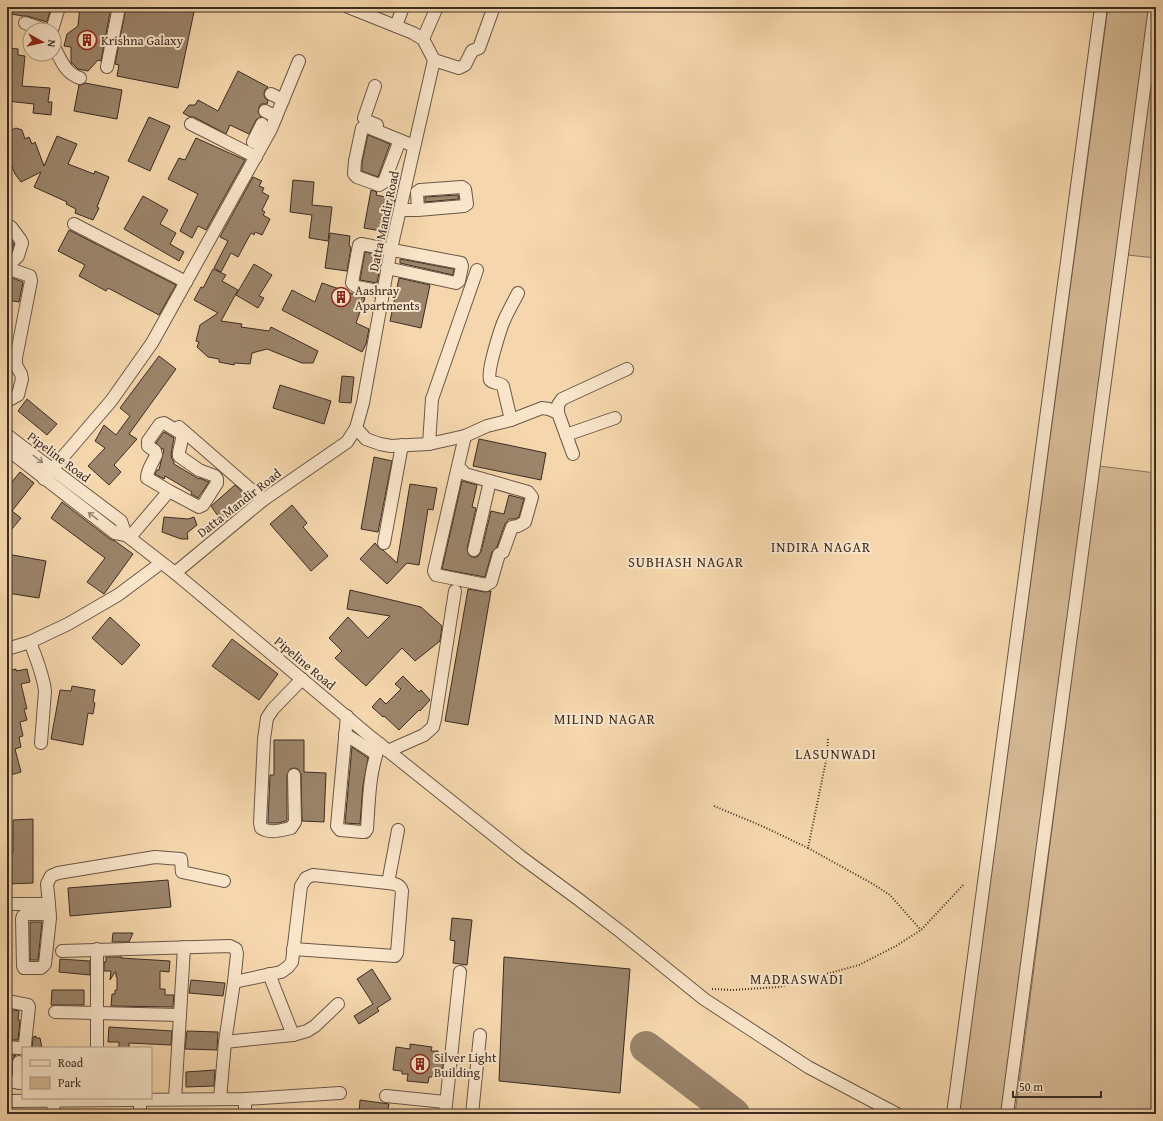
<svg xmlns="http://www.w3.org/2000/svg" width="1163" height="1121" viewBox="0 0 1163 1121" font-family="'Gentium Book Plus',serif">
	<style>
		.green { fill: #d6ba96; stroke: #88735c }
		.lines { fill: none; stroke-linecap: round; stroke-linejoin: round }
		.taxiway { stroke: #988268; stroke-width: 32 }
		.building { fill: #9c856b; stroke: #3b2c23 }
		.minor-casing { stroke: #6a5746; stroke-width: 14 }
		.path { stroke: #3b2c23; stroke-width: 2; stroke-dasharray: 1 2; stroke-linecap: butt }
		.minor { stroke: #f9e5ca; stroke-width: 12 }
		.oneway { stroke: #9a8876 }
		.labels { text-anchor: middle; dominant-baseline: central; stroke-width: 4; stroke-linejoin: round; paint-order: stroke }
		.poi-label { font-size: 13px; fill: #3b2c23; stroke: #f9e5ca; text-anchor: start }
		.street-label { font-size: 13px; fill: #3b2c23; stroke: #f9e5ca }
		.neighbourhood-label { font-size: 14px; letter-spacing: 1px; fill: #3b2c23; stroke: #f9e5ca }
	</style>
	<rect width="100%" height="100%" fill="#f6d7ad"/>
	<filter id="stains"><feTurbulence type="fractalNoise" baseFrequency=".005" numOctaves="4"/><feColorMatrix values="0 0 0 0 .2 0 0 0 0 .09 0 0 0 0 .02 0 0 0 .5 -.17"/></filter>
	<radialGradient id="worn" r=".72"><stop offset=".6" stop-color="#630" stop-opacity="0"/><stop offset="1" stop-color="#630" stop-opacity=".3"/></radialGradient>
	<g class="green">
		<path d="M 1108,7 L 1151,7 L 1001,1114 L 959,1114 Z"/>
		<path d="M 1156,29 L 1156,258 L 1127,255 Z"/>
		<path d="M 1099,466 L 1156,473 L 1156,1114 L 1015,1114 Z"/>
	</g>
	<g class="lines">
		<path class="taxiway" d="M 646,1047 L 734,1114"/>
	</g>
	<g class="building">
		<path d="M 7,7 L 51,7 L 47,22 L 27,16 L 22,16 L 7,13 Z"/>
		<path d="M 80,7 L 111,7 L 101,61 L 98,60 L 88,71 L 78,69 L 73,64 L 71,63 L 71,47 L 64,46 L 67,34 L 78,26 Z"/>
		<path d="M 126,7 L 195,7 L 178,88 L 117,76 L 119,65 L 115,64 Z"/>
		<path d="M 8,48 L 18,49 L 18,55 L 25,56 L 22,86 L 50,88 L 48,102 L 52,102 L 51,115 L 33,113 L 34,104 L 7,101 Z"/>
		<path d="M 238,71 L 268,87 L 265,90 L 264,94 L 265,98 L 268,101 L 267,104 L 261,104 L 259,107 L 258,112 L 261,117 L 256,120 L 249,134 L 230,125 L 226,134 L 194,117 L 190,117 L 183,113 L 189,105 L 195,105 L 198,100 L 218,111 Z"/>
		<path d="M 85,83 L 122,90 L 117,119 L 74,111 L 79,85 L 81,85 Z"/>
		<path d="M 149,117 L 170,126 L 150,171 L 128,161 Z"/>
		<path d="M 16,128 L 22,130 L 25,139 L 29,137 L 32,144 L 35,142 L 44,166 L 57,136 L 77,144 L 68,164 L 94,174 L 95,171 L 109,177 L 97,207 L 99,208 L 93,220 L 75,213 L 76,209 L 66,204 L 67,202 L 34,187 L 41,172 L 21,182 L 15,174 L 7,154 L 7,132 Z"/>
		<path d="M 368,135 L 390,144 L 378,177 L 362,171 L 362,162 Z"/>
		<path d="M 196,138 L 245,160 L 206,230 L 198,226 L 192,238 L 180,231 L 198,194 L 168,179 L 179,158 L 185,160 Z"/>
		<path d="M 253,177 L 262,181 L 259,186 L 264,188 L 262,192 L 269,196 L 262,210 L 265,212 L 263,215 L 270,219 L 262,235 L 255,232 L 254,235 L 251,233 L 238,257 L 231,253 L 221,272 L 214,268 L 228,241 L 220,237 Z"/>
		<path d="M 293,180 L 314,182 L 312,205 L 332,207 L 328,241 L 309,238 L 312,215 L 290,212 Z"/>
		<path d="M 371,190 L 377,192 L 376,195 L 395,199 L 387,232 L 364,228 Z"/>
		<path d="M 458,195 L 459,199 L 425,202 L 425,197 Z"/>
		<path d="M 143,196 L 168,210 L 160,224 L 176,233 L 170,244 L 184,252 L 179,261 L 124,229 Z"/>
		<path d="M 69,230 L 176,285 L 159,315 L 108,288 L 106,291 L 79,276 L 85,265 L 58,251 Z"/>
		<path d="M 330,233 L 350,236 L 349,246 L 351,247 L 347,271 L 325,268 Z"/>
		<path d="M 7,234 L 14,244 L 11,252 L 7,254 Z"/>
		<path d="M 365,252 L 382,256 L 377,283 L 360,280 Z"/>
		<path d="M 400,259 L 454,269 L 453,275 L 400,263 Z"/>
		<path d="M 254,264 L 272,275 L 259,296 L 264,298 L 258,308 L 236,295 Z"/>
		<path d="M 213,269 L 226,275 L 222,281 L 238,290 L 221,321 L 242,324 L 241,327 L 269,331 L 271,327 L 318,351 L 313,363 L 302,363 L 267,349 L 252,353 L 250,364 L 235,363 L 234,365 L 219,362 L 219,359 L 208,357 L 197,347 L 199,342 L 196,341 L 200,325 L 218,313 L 194,300 L 201,287 L 203,288 Z"/>
		<path d="M 7,276 L 23,282 L 19,302 L 7,300 Z"/>
		<path d="M 399,278 L 430,285 L 421,328 L 390,321 Z"/>
		<path d="M 322,283 L 365,298 L 356,323 L 369,329 L 366,344 L 362,352 L 282,310 L 292,290 L 315,302 Z"/>
		<path d="M 159,356 L 176,369 L 129,434 L 137,439 L 114,465 L 121,472 L 109,485 L 88,466 L 105,448 L 95,441 L 104,425 L 116,435 L 130,416 L 120,408 Z"/>
		<path d="M 342,376 L 354,377 L 351,403 L 339,402 Z"/>
		<path d="M 280,385 L 331,401 L 324,424 L 273,408 Z"/>
		<path d="M 27,399 L 57,424 L 47,435 L 18,411 Z"/>
		<path d="M 164,432 L 174,438 L 171,454 L 172,459 L 174,462 L 174,464 L 199,479 L 199,478 L 209,482 L 198,498 L 191,494 L 192,492 L 165,476 L 164,479 L 155,474 L 157,470 L 159,470 L 164,449 L 162,449 L 156,443 Z"/>
		<path d="M 479,439 L 546,453 L 541,480 L 473,466 Z"/>
		<path d="M 374,457 L 392,461 L 378,532 L 361,529 Z"/>
		<path d="M 20,472 L 34,483 L 12,511 L 21,518 L 7,535 L 7,488 Z"/>
		<path d="M 462,481 L 477,485 L 472,507 L 476,508 L 467,549 L 469,555 L 472,557 L 477,557 L 481,552 L 491,511 L 504,514 L 509,495 L 524,499 L 519,517 L 515,519 L 509,519 L 505,524 L 497,547 L 492,552 L 485,577 L 442,569 Z"/>
		<path d="M 410,484 L 437,488 L 433,510 L 428,509 L 419,565 L 407,563 L 387,584 L 360,559 L 375,543 L 379,548 L 383,550 L 397,563 Z"/>
		<path d="M 235,485 L 251,500 L 223,523 L 211,506 Z"/>
		<path d="M 62,502 L 110,539 L 115,541 L 133,554 L 104,594 L 87,582 L 105,558 L 51,518 Z"/>
		<path d="M 292,505 L 307,523 L 303,527 L 328,556 L 311,571 L 270,524 Z"/>
		<path d="M 164,517 L 188,519 L 194,517 L 197,525 L 187,533 L 188,539 L 181,539 L 162,532 Z"/>
		<path d="M 7,554 L 46,561 L 39,598 L 7,593 Z"/>
		<path d="M 468,589 L 485,592 L 491,591 L 468,725 L 445,721 Z"/>
		<path d="M 350,590 L 421,607 L 442,626 L 440,641 L 415,661 L 402,648 L 366,686 L 335,658 L 342,651 L 329,638 L 348,617 L 368,638 L 390,616 L 347,609 Z"/>
		<path d="M 110,617 L 140,645 L 122,665 L 92,638 Z"/>
		<path d="M 232,639 L 278,674 L 259,700 L 212,666 Z"/>
		<path d="M 16,669 L 16,671 L 27,669 L 30,682 L 21,684 L 27,709 L 24,709 L 27,720 L 20,722 L 23,736 L 19,737 L 21,747 L 15,749 L 21,772 L 7,776 L 7,671 Z"/>
		<path d="M 403,676 L 419,692 L 421,690 L 430,700 L 420,711 L 419,710 L 399,730 L 384,716 L 383,717 L 372,707 L 380,698 L 386,704 L 401,689 L 395,684 Z"/>
		<path d="M 72,686 L 95,690 L 93,702 L 95,703 L 93,714 L 88,713 L 83,745 L 51,739 L 60,690 L 71,691 Z"/>
		<path d="M 274,740 L 304,740 L 304,772 L 326,773 L 324,822 L 302,821 L 301,774 L 298,769 L 294,768 L 290,769 L 287,775 L 287,820 L 286,821 L 278,823 L 268,823 L 270,775 L 274,775 Z"/>
		<path d="M 352,747 L 368,758 L 363,785 L 360,824 L 345,823 Z"/>
		<path d="M 33,819 L 33,883 L 7,884 L 7,852 L 13,852 L 13,820 Z"/>
		<path d="M 168,880 L 171,907 L 70,916 L 68,888 Z"/>
		<path d="M 452,918 L 472,920 L 467,965 L 453,963 L 455,941 L 450,940 Z"/>
		<path d="M 30,922 L 42,922 L 38,960 L 30,960 Z"/>
		<path d="M 113,933 L 133,933 L 129,942 L 112,942 Z"/>
		<path d="M 106,957 L 122,957 L 121,958 L 170,961 L 169,972 L 160,971 L 160,989 L 165,989 L 165,995 L 174,995 L 173,1007 L 111,1006 L 112,994 L 115,994 L 115,990 L 117,990 L 117,977 L 116,977 L 116,972 L 115,972 L 110,980 L 111,971 L 104,971 L 104,962 L 106,962 Z"/>
		<path d="M 504,957 L 630,969 L 620,1093 L 499,1081 Z"/>
		<path d="M 60,959 L 90,961 L 90,975 L 59,972 Z"/>
		<path d="M 372,969 L 391,999 L 377,1008 L 379,1011 L 359,1024 L 354,1016 L 373,1004 L 357,979 Z"/>
		<path d="M 191,980 L 225,983 L 223,996 L 189,993 Z"/>
		<path d="M 52,990 L 84,990 L 84,1005 L 51,1005 Z"/>
		<path d="M 7,1009 L 19,1011 L 18,1020 L 20,1020 L 18,1040 L 7,1040 Z"/>
		<path d="M 109,1027 L 172,1031 L 171,1045 L 129,1043 L 129,1048 L 119,1048 L 119,1042 L 108,1042 Z"/>
		<path d="M 187,1031 L 218,1032 L 217,1050 L 185,1049 Z"/>
		<path d="M 36,1036 L 36,1038 L 40,1038 L 42,1048 L 32,1048 L 33,1037 Z"/>
		<path d="M 410,1044 L 432,1047 L 431,1051 L 438,1051 L 438,1054 L 444,1055 L 442,1076 L 435,1075 L 434,1077 L 429,1077 L 428,1083 L 407,1081 L 408,1074 L 402,1074 L 402,1071 L 393,1070 L 396,1047 L 410,1049 Z"/>
		<path d="M 7,1055 L 16,1055 L 13,1058 L 12,1062 L 12,1074 L 7,1074 Z"/>
		<path d="M 215,1070 L 214,1086 L 186,1087 L 186,1072 Z"/>
		<path d="M 360,1100 L 389,1104 L 387,1114 L 359,1114 Z"/>
	</g>
	<g class="lines">
		<g class="minor-casing">
			<g id="minor">
				<path d="M 25,23 L 45,30"/>
				<path d="M 396,26 L 403,7"/>
				<path d="M 52,30 L 59,7"/>
				<path d="M 423,39 L 437,7"/>
				<path d="M 54,47 C 61,60 65,73 80,78"/>
				<path d="M 434,60 L 459,68 L 465,65 L 472,51 L 479,48 L 492,12 L 492,7"/>
				<path d="M 107,67 L 119,7"/>
				<path d="M 375,86 L 364,118 L 367,121 L 377,125"/>
				<path d="M 271,94 L 283,100"/>
				<path d="M 265,111 L 276,117"/>
				<path d="M 191,124 L 256,157"/>
				<path d="M 400,140 L 384,182 L 379,185 L 357,177 L 354,174 L 355,161 L 362,128 L 365,126 L 414,146"/>
				<path d="M 253,142 L 262,124"/>
				<path d="M 400,210 L 418,210 L 464,206 L 467,204 L 465,189 L 462,187 L 420,190 L 417,192 L 418,210"/>
				<path d="M 74,224 L 186,282"/>
				<path d="M 7,262 L 14,260 L 18,256 L 22,243 L 20,239 L 11,227"/>
				<path d="M 7,268 L 30,276 L 31,281 L 16,358 L 16,365 L 21,374 L 22,379 L 18,395 L 7,401"/>
				<path d="M 383,292 L 357,287 L 354,285 L 352,283 L 359,245 L 361,244 L 461,263 L 462,266 L 459,281 L 456,283 L 387,268"/>
				<path d="M 558,413 L 558,405 L 562,399 L 627,369"/>
				<path d="M 511,420 L 503,386 C 500,382 493,384 490,380 C 486,374 500,331 503,323 C 507,313 513,303 518,293"/>
				<path d="M 179,427 L 263,500"/>
				<path d="M 356,428 L 366,439 L 380,444 L 391,446 L 429,444 L 465,436 L 487,426 L 511,420 L 542,408 L 549,409 L 558,413 L 573,454"/>
				<path d="M 7,435 L 121,521 L 126,535 L 175,573 L 372,738 L 521,857 L 578,899 L 621,932 L 704,999 L 808,1067 L 897,1114"/>
				<path d="M 566,435 L 615,418"/>
				<path d="M 429,444 L 432,399 L 477,270"/>
				<path d="M 7,449 L 115,533 L 126,535"/>
				<path d="M 458,466 L 434,571 L 436,575 L 486,585 L 491,582 L 499,554 L 503,552 L 512,527 L 518,526 L 525,522 L 532,497 L 528,492 L 465,474 L 458,466 L 465,436"/>
				<path d="M 44,479 L 111,401 L 152,343 L 271,129 L 299,61"/>
				<path d="M 130,537 L 169,491 L 147,478 C 147,469 153,463 156,455 L 155,451 L 148,446 L 148,441 L 160,424 L 164,423 L 182,434 C 183,443 178,449 179,456 L 199,470 L 215,476 L 217,479 L 217,483 L 203,505 L 199,507 L 169,491"/>
				<path d="M 384,543 L 402,445"/>
				<path d="M 474,550 L 490,481"/>
				<path d="M 175,573 L 263,500 L 347,442 L 356,428 L 363,403 L 391,249 L 434,60 L 423,39 L 413,33 L 348,7"/>
				<path d="M 30,642 C 36,658 43,674 45,691 L 41,743"/>
				<path d="M 7,649 L 30,642 L 68,624 L 118,595 L 161,563"/>
				<path d="M 347,716 L 337,826 L 340,830 L 362,832 L 365,832 L 367,829 C 369,801 369,771 380,744"/>
				<path d="M 345,734 L 376,754"/>
				<path d="M 388,751 L 424,735 L 433,727 L 435,719 L 455,591"/>
				<path d="M 294,775 L 295,822 L 291,828 C 281,830 270,834 261,828 L 260,823 L 264,739 L 267,718 L 273,709 L 302,679"/>
				<path d="M 7,904 L 49,904 L 47,884 L 51,876 L 58,873 L 155,857 L 181,859 C 182,864 181,867 182,872 L 224,881"/>
				<path d="M 49,904 L 50,918 L 45,964 L 41,968 L 24,968 L 23,966 L 22,919 L 23,916 L 26,914 L 50,914"/>
				<path d="M 293,949 L 395,956 L 397,953 L 402,891 C 400,884 395,884 388,883"/>
				<path d="M 62,951 L 230,946 L 236,949 L 237,954 L 234,982"/>
				<path d="M 269,974 L 293,1035"/>
				<path d="M 7,1001 L 28,1005 L 29,1007 L 25,1044 L 24,1047 L 19,1048 L 7,1047"/>
				<path d="M 55,1012 L 180,1015"/>
				<path d="M 225,1042 L 293,1035 L 307,1031 L 315,1026 L 338,1004"/>
				<path d="M 97,1048 L 97,949"/>
				<path d="M 7,1081 L 23,1083"/>
				<path d="M 19,1083 L 19,1062"/>
				<path d="M 386,1096 L 445,1102"/>
				<path d="M 140,1099 L 140,1114"/>
				<path d="M 175,1099 L 184,947"/>
				<path d="M 220,1099 L 225,1042 L 234,982 L 281,972 L 288,967 L 292,962 L 301,886 L 306,878 L 313,875 L 388,883 L 398,830"/>
				<path d="M 7,1101 L 245,1099 L 340,1093"/>
				<path d="M 53,1114 L 54,1100"/>
				<path d="M 245,1114 L 245,1099"/>
				<path d="M 445,1114 L 460,972"/>
				<path d="M 472,1114 L 480,1035"/>
				<path d="M 953,1114 L 1101,7"/>
				<path d="M 1007,1114 L 1155,7"/>
			</g>
		</g>
		<g class="path">
			<path d="M 828,739 L 827,756 L 808,848 L 873,884 L 890,895 L 921,930"/>
			<path d="M 714,806 L 762,826 L 808,848"/>
			<path d="M 712,989 L 732,990 L 779,987 L 859,965 L 896,946 L 921,930 L 964,884"/>
		</g>
		<use href="#minor" class="minor"/>
	</g>
	<defs><path id="oneway-shaft" d="M-6 0H5M1.5-3L5.5 0L1.5 3" fill="none" stroke-width="1.6" stroke-linecap="round" stroke-linejoin="round"/></defs>
	<g class="oneway">
		<use href="#oneway-shaft" transform="translate(38 459) rotate(38)"/>
		<use href="#oneway-shaft" transform="translate(93 516) rotate(-143)"/>
	</g>
	<defs>
		<g id="building-ring" transform="scale(1)"><circle r="9.5" fill="#f9e5ca" stroke="#8f2418" stroke-width="1.5"/><path d="M-4-6H4V6H1V3H-1V6H-4ZM-2.5-4.3h1.7v1.8h-1.7ZM.8-4.3h1.7v1.8H.8ZM-2.5-1h1.7V.8h-1.7ZM.8-1h1.7V.8H.8Z" fill="#8f2418"/></g>
	</defs>
	<g fill-rule="evenodd">
		<use href="#building-ring" x="87" y="40"/>
		<use href="#building-ring" x="341" y="297"/>
		<use href="#building-ring" x="420" y="1064"/>
	</g>
	<g class="labels">
		<g class="poi-label">
			<text x="101" y="40">Krishna Galaxy</text>
			<text x="355" y="290">Aashray<tspan x="355" dy="15">Apartments</tspan></text>
			<text x="434" y="1057">Silver Light<tspan x="434" dy="15">Building</tspan></text>
		</g>
		<g class="street-label">
			<text transform="translate(384 221) rotate(-78)">Datta Mandir Road</text>
			<text transform="translate(59 457) rotate(37)">Pipeline Road</text>
			<text transform="translate(239 503) rotate(-38)">Datta Mandir Road</text>
			<text transform="translate(305 663) rotate(40)">Pipeline Road</text>
		</g>
		<g class="neighbourhood-label">
			<text x="821" y="547">INDIRA NAGAR</text>
			<text x="686" y="562">SUBHASH NAGAR</text>
			<text x="605" y="719">MILIND NAGAR</text>
			<text x="836" y="754">LASUNWADI</text>
			<text x="797" y="979">MADRASWADI</text>
		</g>
	</g>
	<rect width="1163" height="1121" fill="none" stroke="#f6d7ad" stroke-width="24"/>
	<rect x="8" y="8" width="1147" height="1105" fill="none" stroke="#3b2c23" stroke-width="2"/>
	<rect x="12" y="12" width="1139" height="1097" fill="none" stroke="#3b2c23"/>
	<rect x="22" y="1047" width="130" height="52" fill="#f9e5ca" stroke="#ad9b87"/>
	<rect x="30" y="1060" width="20" height="6" fill="#f9e5ca" stroke="#ad9b87"/>
	<text x="58" y="1067" font-size="12" fill="#3b2c23">Road</text>
	<rect x="30" y="1077" width="20" height="12" fill="#d6ba96" stroke="#ad9b87"/>
	<text x="58" y="1087" font-size="12" fill="#3b2c23">Park</text>
	<g transform="translate(42 42) rotate(98)"><circle r="19" fill="#f9e5ca" stroke="#ad9b87"/>
	<path d="M0-3L7 15L0 10L-7 15Z" fill="#8f2418"/>
	<text y="-6" font-size="11" font-weight="bold" text-anchor="middle" fill="#3b2c23">N</text>
	</g>
	<path d="M1013 1091v6h88v-6" fill="none" stroke="#3b2c23" stroke-width="2"/>
	<text x="1019" y="1091" font-size="12" fill="#3b2c23" stroke="#f9e5ca" stroke-width="3" paint-order="stroke">50 m</text>
	<rect width="100%" height="100%" filter="url(#stains)"/>
	<rect width="100%" height="100%" fill="url(#worn)"/>
</svg>
